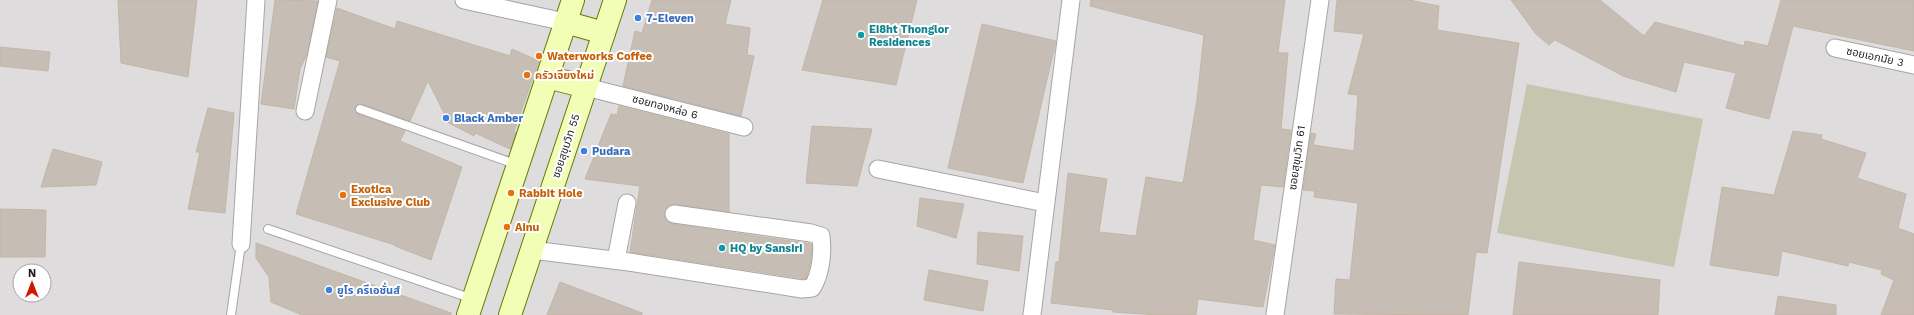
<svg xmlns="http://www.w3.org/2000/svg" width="1914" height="315" viewBox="0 0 1914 315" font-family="'Work Sans','Noto Sans Thai',sans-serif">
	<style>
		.residential { fill: #dedcdc; fill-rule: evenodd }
		.construction { fill: #c4c6b0 }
		.building { fill: #c6bdb4; stroke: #c4b6a6 }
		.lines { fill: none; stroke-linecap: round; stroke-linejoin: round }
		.service-casing { stroke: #a6a6a6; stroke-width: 10 }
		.minor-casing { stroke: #a6a6a6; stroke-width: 19 }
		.secondary-casing { stroke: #617d00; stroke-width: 24 }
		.service { stroke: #fff; stroke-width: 8 }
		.minor { stroke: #fff; stroke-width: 17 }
		.secondary { stroke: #f2feb6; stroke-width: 22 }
		.shop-dot { fill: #3f7fe0; stroke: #fff; stroke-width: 1.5 }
		.culture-dot { fill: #0f9aa8; stroke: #fff; stroke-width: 1.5 }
		.food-dot { fill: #e8710a; stroke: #fff; stroke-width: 1.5 }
		.labels { text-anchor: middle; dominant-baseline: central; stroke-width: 4; stroke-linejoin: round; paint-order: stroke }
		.shop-label { font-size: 11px; font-weight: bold; fill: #366cbe; stroke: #fff; text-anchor: start }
		.culture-label { font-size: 11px; font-weight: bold; fill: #0d838f; stroke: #fff; text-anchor: start }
		.food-label { font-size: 11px; font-weight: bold; fill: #c56008; stroke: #fff; text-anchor: start }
		.street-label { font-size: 11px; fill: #1f1f1f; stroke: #fff }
	</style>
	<rect width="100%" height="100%" fill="#f1eee5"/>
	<path class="residential" d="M 0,0 L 1914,0 L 1914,315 L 0,315 ZM 20,271 L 44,271 L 44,295 L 20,295 Z"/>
	<path class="construction" d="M 1527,84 L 1703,119 L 1674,267 L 1497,233 Z"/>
	<g class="building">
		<path d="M 118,0 L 197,0 L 188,77 L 121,63 Z"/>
		<path d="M 275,0 L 318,1 L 307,54 L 300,69 L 294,109 L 261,104 Z"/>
		<path d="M 652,0 L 731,0 L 725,24 L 750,28 L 747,55 L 754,56 L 741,116 L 623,86 L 635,31 L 642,33 Z"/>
		<path d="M 823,0 L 917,0 L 896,85 L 802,70 Z"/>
		<path d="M 1091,0 L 1285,0 L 1278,53 L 1288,53 L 1281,129 L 1291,130 L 1283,187 L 1261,185 L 1253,240 L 1275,245 L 1263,307 L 1198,299 L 1196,315 L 1158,315 L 1113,312 L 1113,310 L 1051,303 L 1056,262 L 1059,262 L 1068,173 L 1107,179 L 1099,232 L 1136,236 L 1146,177 L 1183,183 L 1197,100 L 1204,35 L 1090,6 Z"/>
		<path d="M 1337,0 L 1409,0 L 1439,6 L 1437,30 L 1519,43 L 1487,253 L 1476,252 L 1468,315 L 1334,314 L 1336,279 L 1350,280 L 1358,203 L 1314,197 L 1315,191 L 1303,190 L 1311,133 L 1316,134 L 1313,145 L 1354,151 L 1358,95 L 1348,94 L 1364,34 L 1334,31 Z"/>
		<path d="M 1511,0 L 1600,0 L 1644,36 L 1655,22 L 1744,46 L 1745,41 L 1768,46 L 1781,0 L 1914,0 L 1914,51 L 1793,26 L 1769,119 L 1726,108 L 1736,73 L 1684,62 L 1676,92 L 1623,76 L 1555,40 L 1549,45 L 1536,34 Z"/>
		<path d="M 337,8 L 395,29 L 397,21 L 510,56 L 512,49 L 539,61 L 514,131 L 516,133 L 510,149 L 475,133 L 474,136 L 449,123 L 428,81 L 410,121 L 362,104 L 359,104 L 355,107 L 355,110 L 358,114 L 405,131 L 400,141 L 462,167 L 431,260 L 395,246 L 395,245 L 296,214 L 340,61 L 326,57 Z"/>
		<path d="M 982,24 L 1056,41 L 1023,183 L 948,168 Z"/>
		<path d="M 0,47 L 50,52 L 48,71 L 0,66 Z"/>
		<path d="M 619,106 L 729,134 L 729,212 L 675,204 L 666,208 L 665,218 L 673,224 L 812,244 L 811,261 L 806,279 L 630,252 L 640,186 L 585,179 L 611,114 L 617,115 Z"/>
		<path d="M 208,108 L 234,113 L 225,213 L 188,209 L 200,152 L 196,152 Z"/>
		<path d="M 812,126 L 872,129 L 857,186 L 806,183 Z"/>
		<path d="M 1793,131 L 1822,135 L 1821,139 L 1866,153 L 1857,178 L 1906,194 L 1898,228 L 1914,234 L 1914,315 L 1881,315 L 1894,280 L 1881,274 L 1882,270 L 1849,262 L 1848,266 L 1782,251 L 1778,276 L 1710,265 L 1722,187 L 1774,195 Z"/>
		<path d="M 53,149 L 102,162 L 96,185 L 41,187 Z"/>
		<path d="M 920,198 L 964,204 L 956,238 L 917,226 Z"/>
		<path d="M 0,209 L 46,210 L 45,257 L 0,257 Z"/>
		<path d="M 978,232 L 1023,236 L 1019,271 L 977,264 Z"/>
		<path d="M 256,243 L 451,313 L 451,315 L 302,315 L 271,302 L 269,277 L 256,258 Z"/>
		<path d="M 1519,262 L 1660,280 L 1658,315 L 1513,315 Z"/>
		<path d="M 929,270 L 988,281 L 983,311 L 924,300 Z"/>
		<path d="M 560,282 L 642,313 L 642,315 L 547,315 Z"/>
		<path d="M 1778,296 L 1836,305 L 1836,315 L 1775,315 Z"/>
	</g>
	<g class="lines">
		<g class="service-casing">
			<g id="service">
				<path d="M 360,109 L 518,165"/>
				<path d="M 268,229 L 473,299"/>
				<path d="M 231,315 L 241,244"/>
			</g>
		</g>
		<g class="minor-casing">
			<g id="minor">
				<path d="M 464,0 L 565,22"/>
				<path d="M 1835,48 L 1914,65"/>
				<path d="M 586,87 L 744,127"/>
				<path d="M 305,111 L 328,0"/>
				<path d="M 878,169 L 1045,203"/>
				<path d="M 241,244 L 256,0"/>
				<path d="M 532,250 L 629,262 L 802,289 L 812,288 C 821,274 823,252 821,236 L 811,233 L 674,214"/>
				<path d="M 616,260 L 627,203"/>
				<path d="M 1032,315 L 1071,0"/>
				<path d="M 1275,315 L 1320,0"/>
			</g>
		</g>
		<g class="secondary-casing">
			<g id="secondary">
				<path d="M 565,22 L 604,33"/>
				<path d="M 547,77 L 586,87"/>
				<path d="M 468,315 L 573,0"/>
				<path d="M 510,315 L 615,0"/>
			</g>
		</g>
		<use href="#service" class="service"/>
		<use href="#minor" class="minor"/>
		<use href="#secondary" class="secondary"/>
	</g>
	<g class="shop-dot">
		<circle cx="638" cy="18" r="4"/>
		<circle cx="446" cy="118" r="4"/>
		<circle cx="584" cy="151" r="4"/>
		<circle cx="329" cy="290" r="4"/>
	</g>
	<g class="culture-dot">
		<circle cx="861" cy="35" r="4"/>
		<circle cx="722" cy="248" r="4"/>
	</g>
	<g class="food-dot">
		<circle cx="539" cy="56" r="4"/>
		<circle cx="527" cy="75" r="4"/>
		<circle cx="511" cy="193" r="4"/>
		<circle cx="343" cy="195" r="4"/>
		<circle cx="507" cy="227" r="4"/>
	</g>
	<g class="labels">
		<g class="shop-label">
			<text x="646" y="18">7-Eleven</text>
			<text x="454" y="118">Black Amber</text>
			<text x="592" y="151">Pudara</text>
			<text x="337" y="290">ยูโร ครีเอชั่นส์</text>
		</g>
		<g class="culture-label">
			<text x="869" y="29">Ei8ht Thonglor<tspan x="869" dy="13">Residences</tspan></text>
			<text x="730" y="248">HQ by Sansiri</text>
		</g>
		<g class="food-label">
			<text x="547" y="56">Waterworks Coffee</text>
			<text x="535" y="75">ครัวเจียงใหม่</text>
			<text x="351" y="189">Exotica<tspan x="351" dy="13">Exclusive Club</tspan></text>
			<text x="519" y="193">Rabbit Hole</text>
			<text x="515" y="227">Ainu</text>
		</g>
		<g class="street-label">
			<text transform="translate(1875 57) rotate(12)">ซอยเอกมัย 3</text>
			<text transform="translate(665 107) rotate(15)">ซอยทองหล่อ 6</text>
			<text transform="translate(566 146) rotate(-72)">ซอยสุขุมวิท 55</text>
			<text transform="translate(1297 158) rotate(-82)">ซอยสุขุมวิท 61</text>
		</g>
	</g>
	<g transform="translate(32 283)"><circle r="19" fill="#ffffff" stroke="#a5a5a5"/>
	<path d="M0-3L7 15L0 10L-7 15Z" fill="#cf1800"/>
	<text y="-6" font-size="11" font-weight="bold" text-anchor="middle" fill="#1f1f1f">N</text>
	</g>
</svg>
